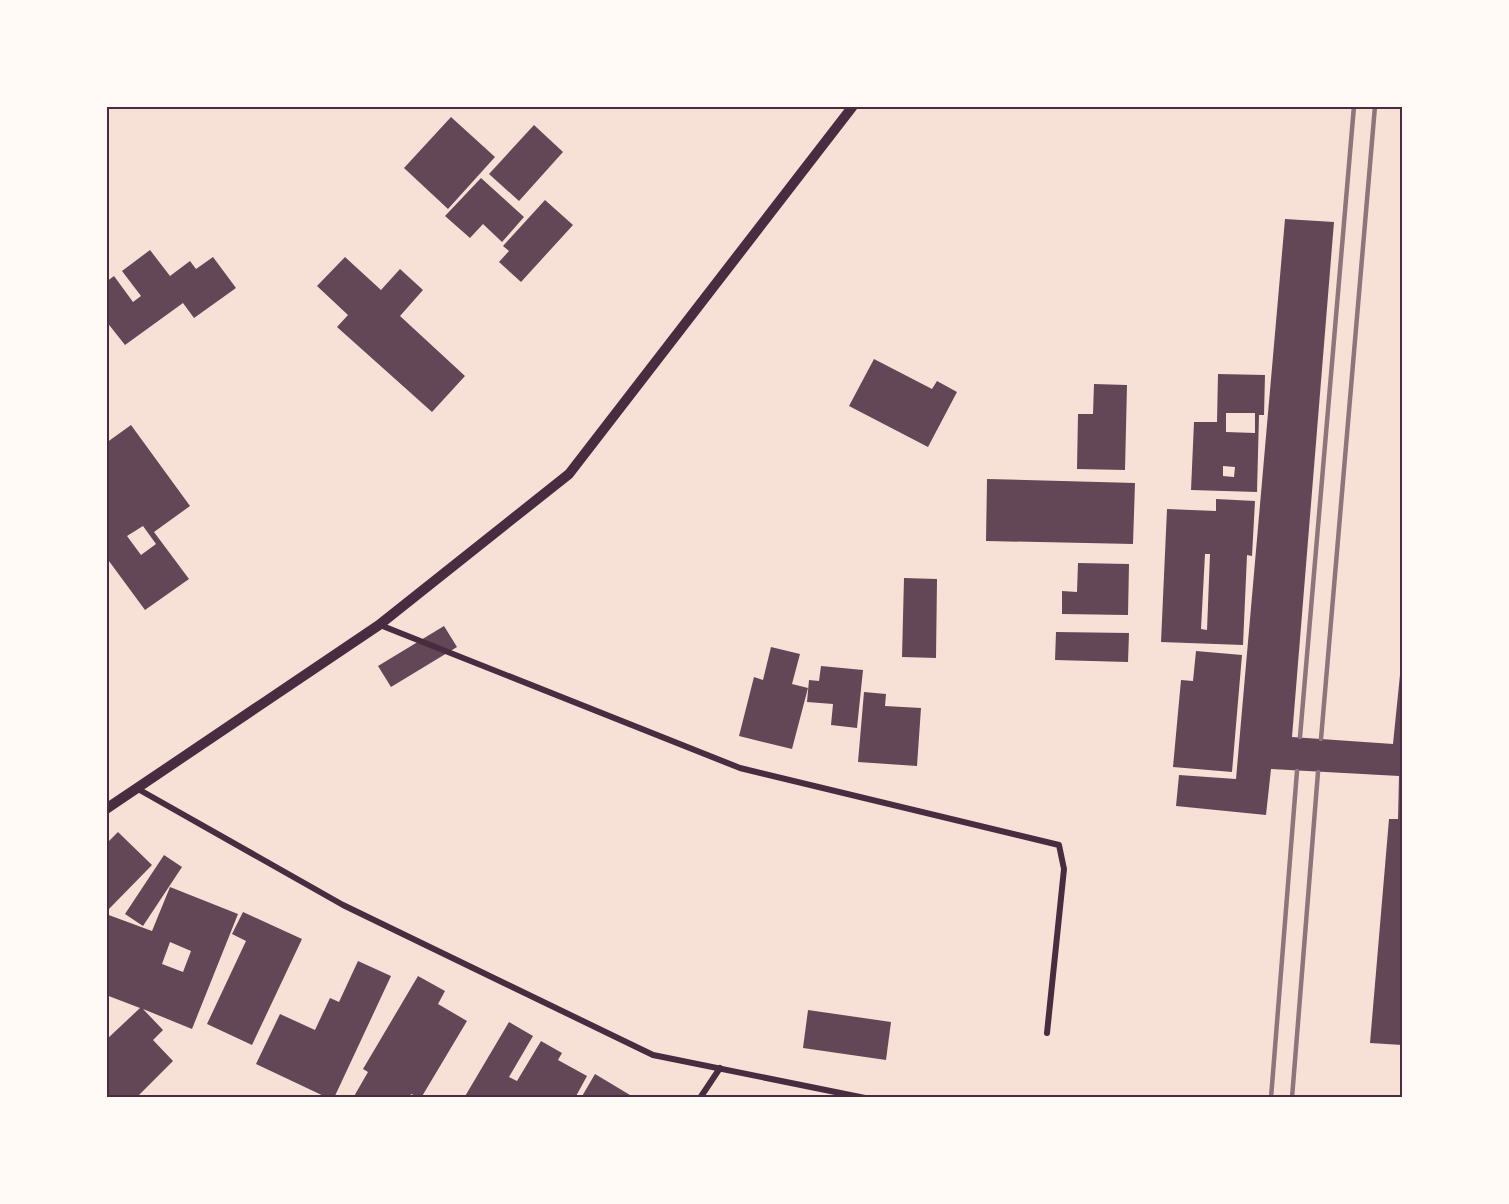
<svg xmlns="http://www.w3.org/2000/svg" width="1509" height="1204" viewBox="0 0 1509 1204" font-family="'Alegreya Sans',sans-serif">
	<style>
		.building { fill: #644757; fill-rule: evenodd }
		.lines { fill: none; stroke-linecap: round; stroke-linejoin: round }
		.minor { stroke: #4a2c40; stroke-width: 6 }
		.tertiary { stroke: #4a2c40; stroke-width: 10 }
		.rail { stroke: #8f747c; stroke-width: 4.5 }
		.neatline { fill: none; stroke: #4a2c40; stroke-width: 2 }
	</style>
	<rect width="100%" height="100%" fill="#f7e1d7"/>
	<g class="building">
		<path d="M 451,117 L 495,157 L 448,209 L 404,168 Z"/>
		<path d="M 534,125 L 563,152 L 519,201 L 489,174 Z"/>
		<path d="M 481,178 L 524,217 L 502,242 L 483,224 L 470,238 L 445,216 Z"/>
		<path d="M 545,200 L 573,225 L 521,282 L 499,262 L 509,251 L 503,246 Z"/>
		<path d="M 1285,219 L 1334,222 L 1292,737 L 1393,744 L 1402,655 L 1402,1045 L 1370,1043 L 1389,819 L 1398,819 L 1399,776 L 1271,769 L 1266,815 L 1176,806 L 1179,775 L 1236,779 Z"/>
		<path d="M 150,250 L 170,276 L 190,261 L 196,269 L 213,257 L 236,288 L 194,318 L 183,303 L 125,345 L 106,321 L 106,282 L 114,276 L 133,302 L 141,296 L 122,271 Z"/>
		<path d="M 345,257 L 381,290 L 400,269 L 423,290 L 400,316 L 465,376 L 432,412 L 337,327 L 348,315 L 317,286 Z"/>
		<path d="M 874,359 L 932,389 L 937,381 L 957,392 L 928,447 L 849,406 Z"/>
		<path d="M 1218,374 L 1265,375 L 1264,415 L 1259,415 L 1257,492 L 1191,490 L 1194,422 L 1217,422 ZM 1226,413 L 1255,413 L 1255,433 L 1226,432 ZM 1223,466 L 1235,467 L 1234,477 L 1223,476 Z"/>
		<path d="M 1094,384 L 1127,385 L 1125,470 L 1077,469 L 1078,414 L 1093,414 Z"/>
		<path d="M 131,425 L 190,506 L 154,532 L 189,579 L 145,610 L 106,557 L 106,443 ZM 143,526 L 156,544 L 141,555 L 127,536 Z"/>
		<path d="M 987,479 L 1135,483 L 1133,544 L 986,541 Z"/>
		<path d="M 1216,499 L 1255,501 L 1252,556 L 1247,555 L 1243,645 L 1161,642 L 1167,509 L 1216,511 ZM 1205,554 L 1210,554 L 1207,630 L 1201,629 Z"/>
		<path d="M 1078,563 L 1129,564 L 1128,615 L 1062,614 L 1062,591 L 1077,592 Z"/>
		<path d="M 904,578 L 937,579 L 936,658 L 902,657 Z"/>
		<path d="M 444,626 L 457,647 L 391,687 L 378,666 Z"/>
		<path d="M 1056,632 L 1129,633 L 1128,662 L 1055,660 Z"/>
		<path d="M 771,647 L 800,654 L 792,684 L 808,688 L 792,749 L 739,736 L 754,677 L 763,680 Z"/>
		<path d="M 1196,651 L 1242,655 L 1232,772 L 1173,767 L 1181,680 L 1193,681 Z"/>
		<path d="M 821,666 L 863,670 L 857,728 L 831,725 L 833,704 L 807,702 L 809,680 L 819,681 Z"/>
		<path d="M 864,692 L 886,694 L 885,706 L 921,708 L 917,766 L 858,762 Z"/>
		<path d="M 118,832 L 152,865 L 108,910 L 106,844 Z"/>
		<path d="M 164,855 L 182,867 L 143,926 L 125,914 Z"/>
		<path d="M 170,887 L 238,914 L 192,1029 L 143,1009 L 163,1030 L 153,1040 L 173,1061 L 136,1098 L 106,1098 L 106,1040 L 140,1008 L 106,995 L 106,914 L 152,931 ZM 170,942 L 191,951 L 183,972 L 162,964 Z"/>
		<path d="M 243,912 L 302,939 L 252,1045 L 207,1024 L 246,941 L 232,934 Z"/>
		<path d="M 358,961 L 391,976 L 334,1098 L 328,1098 L 256,1064 L 280,1014 L 315,1030 L 330,998 L 339,1002 Z"/>
		<path d="M 418,976 L 445,991 L 438,1004 L 467,1021 L 421,1098 L 411,1094 L 409,1098 L 353,1098 L 368,1072 L 363,1069 Z"/>
		<path d="M 808,1010 L 891,1022 L 886,1060 L 803,1048 Z"/>
		<path d="M 509,1022 L 533,1036 L 509,1077 L 517,1081 L 541,1041 L 562,1053 L 558,1060 L 587,1076 L 575,1098 L 464,1098 Z"/>
		<path d="M 595,1074 L 635,1098 L 581,1098 Z"/>
	</g>
	<g class="lines">
		<g class="minor">
			<path d="M 380,625 L 740,768 L 1059,845 L 1064,869 L 1047,1033"/>
			<path d="M 138,789 L 343,905 L 653,1055 L 865,1098"/>
			<path d="M 700,1098 L 720,1068"/>
		</g>
		<path class="tertiary" d="M 106,809 L 379,625 L 569,474 L 853,106"/>
		<g class="rail">
			<path d="M 1300,737 L 1354,106"/>
			<path d="M 1321,739 L 1375,106"/>
			<path d="M 1271,1098 L 1297,771"/>
			<path d="M 1292,1098 L 1318,772"/>
		</g>
	</g>
	<rect width="1509" height="1204" fill="none" stroke="#fffaf5" stroke-width="216"/>
	<rect x="108" y="108" width="1293" height="988" class="neatline"/>
</svg>
